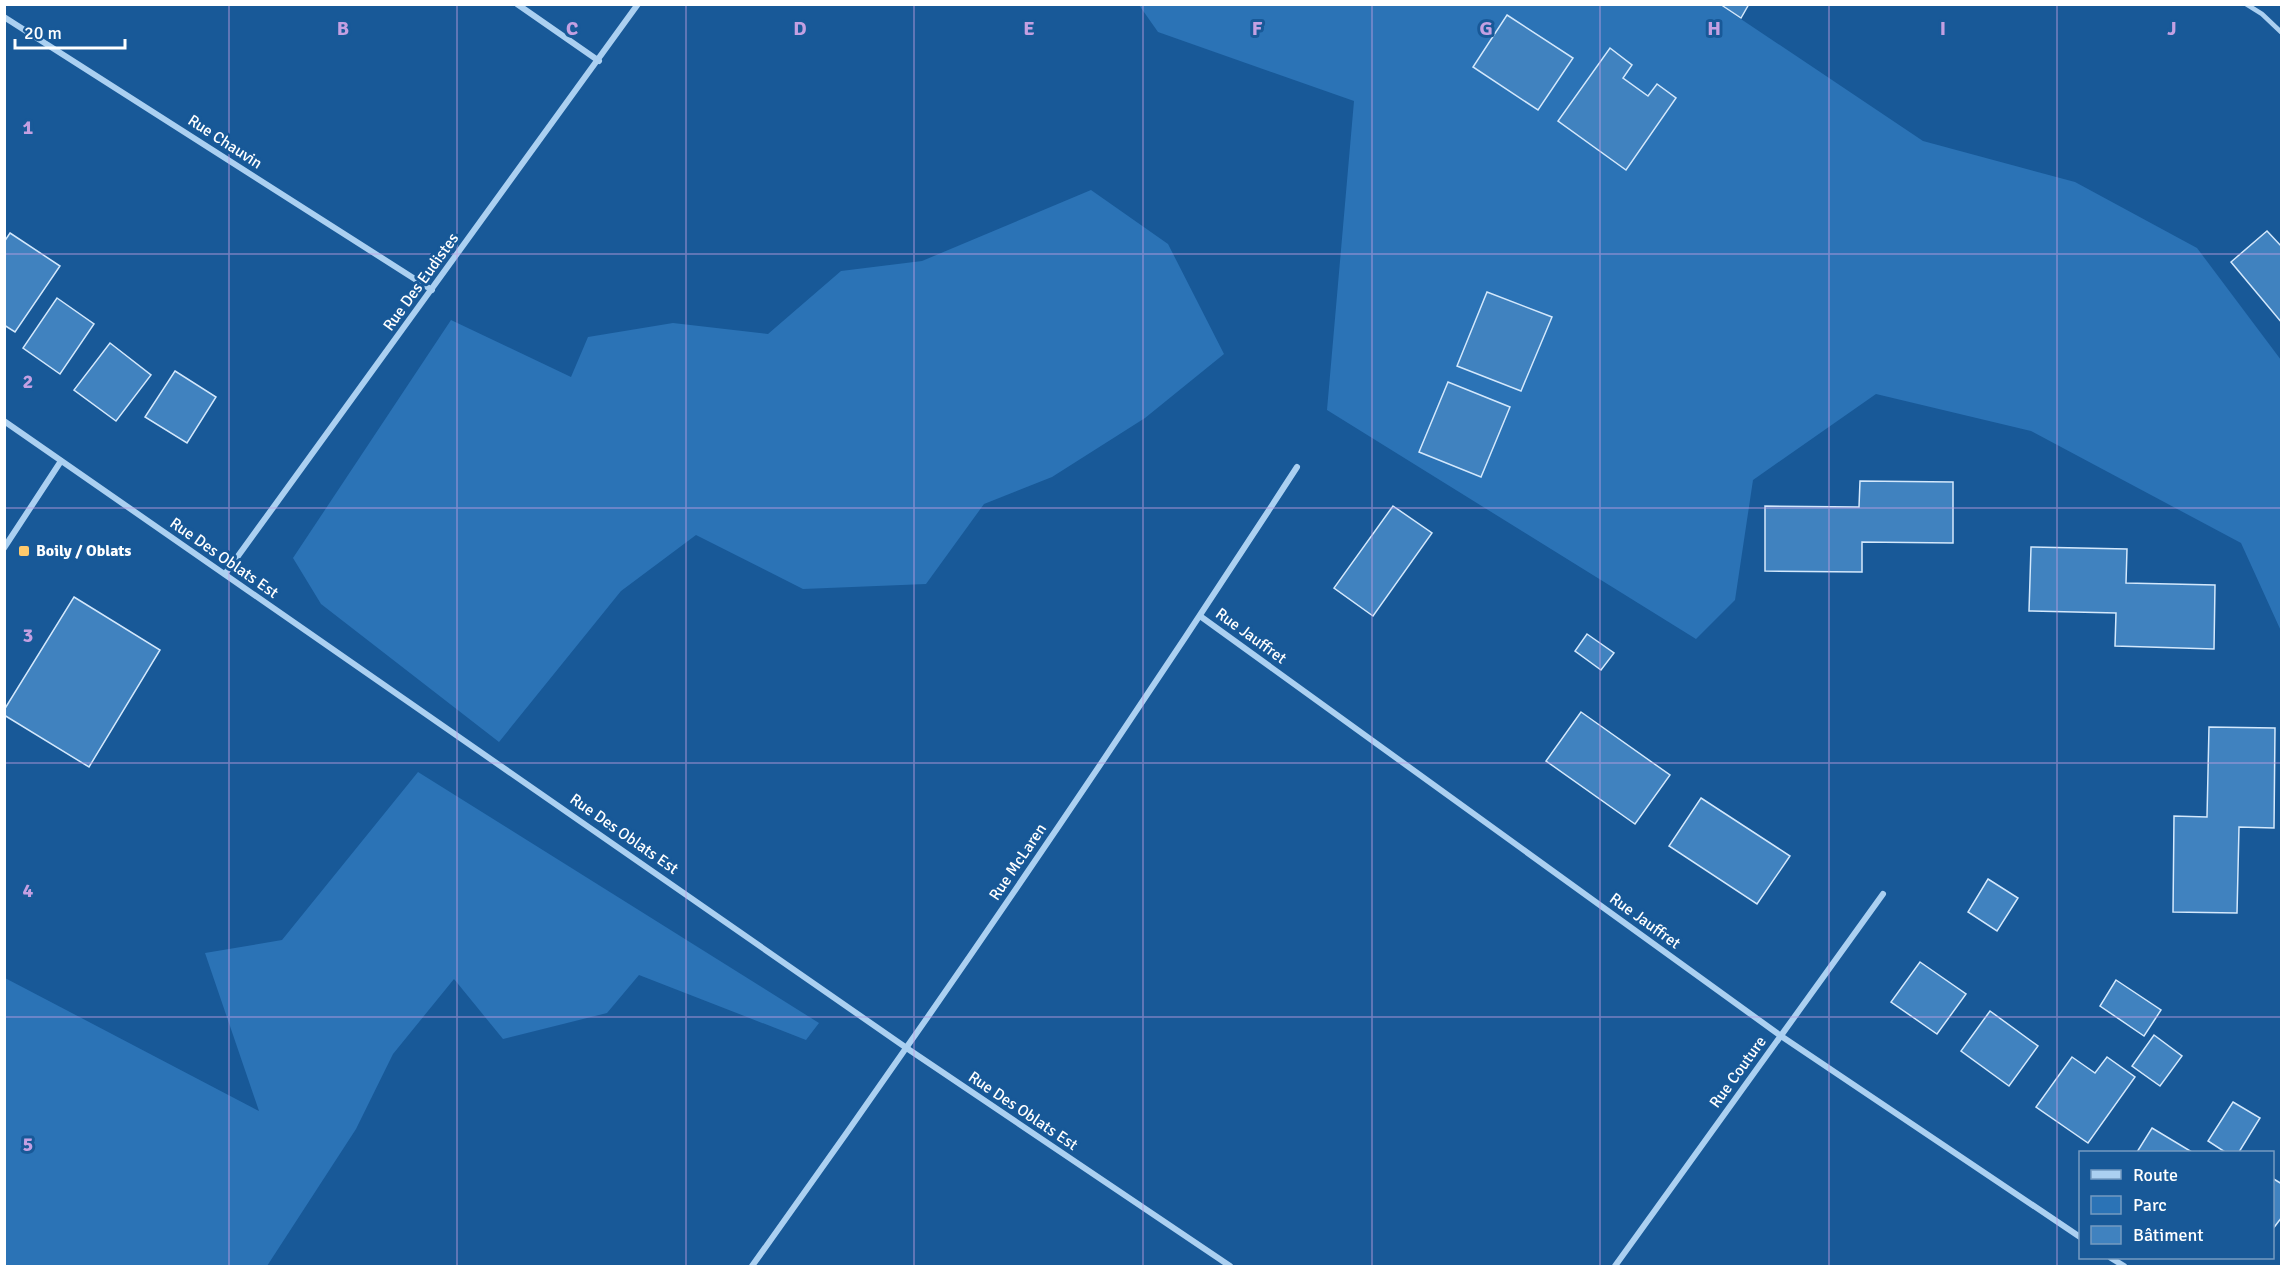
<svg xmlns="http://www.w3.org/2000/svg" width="2286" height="1271" viewBox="0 0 2286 1271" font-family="Signika,sans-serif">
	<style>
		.green { fill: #2b73b6 }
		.building { fill: #4082bf; stroke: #d3e8fc; stroke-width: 1.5 }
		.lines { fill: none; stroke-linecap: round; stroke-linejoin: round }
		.lane { stroke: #abd0f1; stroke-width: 4.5 }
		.street { stroke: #abd0f1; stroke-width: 6 }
		.grid { fill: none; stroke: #c4a0e2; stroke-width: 1.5; stroke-opacity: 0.55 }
		.poi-dot { fill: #ffca6c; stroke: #185998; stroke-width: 2 }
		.labels { text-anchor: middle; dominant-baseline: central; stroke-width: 6; stroke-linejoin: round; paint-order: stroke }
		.street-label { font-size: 16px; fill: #fff; stroke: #185998 }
		.poi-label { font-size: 16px; font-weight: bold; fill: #fff; stroke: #185998; text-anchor: start }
		.grid-label { font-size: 20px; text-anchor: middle; font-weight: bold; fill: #c4a0e2; stroke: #185998; stroke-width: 6; stroke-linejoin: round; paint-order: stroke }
	</style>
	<rect width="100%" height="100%" fill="#185998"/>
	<g class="green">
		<path d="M 1139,5 L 1720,5 L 1923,141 L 2075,182 L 2197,248 L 2281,360 L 2281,631 L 2241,543 L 2031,431 L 1876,394 L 1753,480 L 1735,600 L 1696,639 L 1327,410 L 1354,101 L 1158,32 Z"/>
		<path d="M 1091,190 L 1168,244 L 1224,354 L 1145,418 L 1052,477 L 984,504 L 926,584 L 803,589 L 696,535 L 621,591 L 499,742 L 321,604 L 293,558 L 451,320 L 571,377 L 588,337 L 673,323 L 768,334 L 841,271 L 922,261 Z"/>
		<path d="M 418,772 L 819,1023 L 806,1040 L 639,975 L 607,1013 L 503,1039 L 454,979 L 393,1054 L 356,1129 L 267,1266 L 5,1266 L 5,978 L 259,1111 L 205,953 L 282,940 Z"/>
	</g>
	<g class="building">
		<path d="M 1720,4 L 1749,4 L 1741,18 Z"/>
		<path d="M 1507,15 L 1573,58 L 1538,110 L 1473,67 Z"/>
		<path d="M 1610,48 L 1632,65 L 1623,78 L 1648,96 L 1657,84 L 1676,98 L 1626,170 L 1558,121 Z"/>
		<path d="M 2267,231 L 2282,247 L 2282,323 L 2231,262 Z"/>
		<path d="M 10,233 L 60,266 L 15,332 L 4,325 L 4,242 Z"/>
		<path d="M 1487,292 L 1552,317 L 1521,391 L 1457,366 Z"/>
		<path d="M 57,298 L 94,324 L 60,374 L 23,348 Z"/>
		<path d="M 110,343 L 151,375 L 116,421 L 74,390 Z"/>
		<path d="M 175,371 L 216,397 L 187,443 L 145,417 Z"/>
		<path d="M 1448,382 L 1510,407 L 1481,477 L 1419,452 Z"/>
		<path d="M 1860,481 L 1953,482 L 1953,543 L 1862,542 L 1862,572 L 1765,571 L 1765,506 L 1859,507 Z"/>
		<path d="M 1393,506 L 1432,533 L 1373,616 L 1334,588 Z"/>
		<path d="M 2031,547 L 2127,549 L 2126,583 L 2215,585 L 2214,649 L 2115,646 L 2116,613 L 2029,611 Z"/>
		<path d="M 74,597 L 160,650 L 89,767 L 4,715 L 4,710 Z"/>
		<path d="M 1587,634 L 1614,653 L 1601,670 L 1575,651 Z"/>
		<path d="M 1581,712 L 1670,775 L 1635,824 L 1546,761 Z"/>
		<path d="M 2209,727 L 2275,728 L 2274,828 L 2239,827 L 2237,913 L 2173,912 L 2174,816 L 2207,817 Z"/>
		<path d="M 1701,798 L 1790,856 L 1757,904 L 1669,846 Z"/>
		<path d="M 1988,879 L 2018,898 L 1997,931 L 1968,912 Z"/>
		<path d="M 1920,962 L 1966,994 L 1937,1034 L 1891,1002 Z"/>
		<path d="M 2116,980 L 2161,1010 L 2144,1036 L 2100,1006 Z"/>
		<path d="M 1990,1011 L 2038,1046 L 2009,1086 L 1961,1051 Z"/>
		<path d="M 2154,1035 L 2182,1056 L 2160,1086 L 2132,1066 Z"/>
		<path d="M 2072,1057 L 2095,1073 L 2107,1057 L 2135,1077 L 2088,1143 L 2036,1107 Z"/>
		<path d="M 2233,1102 L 2260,1118 L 2239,1152 L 2225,1152 L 2208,1141 Z"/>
		<path d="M 2152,1128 L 2192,1152 L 2137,1152 Z"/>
		<path d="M 2272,1178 L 2282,1184 L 2282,1217 L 2272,1230 Z"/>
	</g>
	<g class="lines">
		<path class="lane" d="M 2246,4 L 2262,14 L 2282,33"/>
		<g class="street">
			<path d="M 517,4 L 599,61"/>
			<path d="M 4,17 L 432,290"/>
			<path d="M 4,421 L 908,1049 L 1230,1266"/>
			<path d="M 4,548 L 61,461"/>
			<path d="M 225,574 L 638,4"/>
			<path d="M 1200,616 L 1781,1036 L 2080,1237"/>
			<path d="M 2111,1258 L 2124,1266"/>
			<path d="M 752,1266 C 940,1004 1121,738 1297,467"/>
			<path d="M 1615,1266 L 1883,894"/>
		</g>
	</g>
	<path class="grid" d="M 229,4 L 229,1266M 457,4 L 457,1266M 686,4 L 686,1266M 914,4 L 914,1266M 1143,4 L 1143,1266M 1372,4 L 1372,1266M 1600,4 L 1600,1266M 1829,4 L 1829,1266M 2057,4 L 2057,1266M 4,254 L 2282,254M 4,508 L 2282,508M 4,763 L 2282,763M 4,1017 L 2282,1017"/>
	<rect class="poi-dot" x="18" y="545" width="12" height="12" rx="3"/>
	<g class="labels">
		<g class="street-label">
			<text transform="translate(225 142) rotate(33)">Rue Chauvin</text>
			<text transform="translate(421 282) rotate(-54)">Rue Des Eudistes</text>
			<text transform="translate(224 558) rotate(35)">Rue Des Oblats Est</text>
			<text transform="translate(1251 636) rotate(36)">Rue Jauffret</text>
			<text transform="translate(624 834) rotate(35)">Rue Des Oblats Est</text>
			<text transform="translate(1018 862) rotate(-56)">Rue McLaren</text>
			<text transform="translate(1645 921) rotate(36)">Rue Jauffret</text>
			<text transform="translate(1738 1072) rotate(-54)">Rue Couture</text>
			<text transform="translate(1023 1111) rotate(34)">Rue Des Oblats Est</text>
		</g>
		<g class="poi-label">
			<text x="36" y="551">Boily / Oblats</text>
		</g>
	</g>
	<g class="grid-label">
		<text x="343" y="35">B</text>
		<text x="572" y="35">C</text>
		<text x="800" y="35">D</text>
		<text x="1029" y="35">E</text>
		<text x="1257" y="35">F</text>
		<text x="1486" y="35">G</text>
		<text x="1714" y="35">H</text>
		<text x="1943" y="35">I</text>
		<text x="2172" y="35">J</text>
		<text x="28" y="134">1</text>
		<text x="28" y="388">2</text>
		<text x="28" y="642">3</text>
		<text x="28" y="897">4</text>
		<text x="28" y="1151">5</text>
	</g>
	<rect width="2286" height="1271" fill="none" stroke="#ffffff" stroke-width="12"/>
	<rect x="2079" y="1151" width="195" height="108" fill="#185998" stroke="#749bc1" stroke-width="1.5"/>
	<rect x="2091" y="1170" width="30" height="9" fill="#abd0f1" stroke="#749bc1" stroke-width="1.5"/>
	<text x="2133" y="1181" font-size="18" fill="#ffffff">Route</text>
	<rect x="2091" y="1196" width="30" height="18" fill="#2b73b6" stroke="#749bc1" stroke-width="1.5"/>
	<text x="2133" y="1211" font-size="18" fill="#ffffff">Parc</text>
	<rect x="2091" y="1226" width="30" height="18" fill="#4082bf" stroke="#749bc1" stroke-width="1.5"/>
	<text x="2133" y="1241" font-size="18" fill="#ffffff">Bâtiment</text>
	<path d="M15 39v9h110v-9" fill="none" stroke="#ffffff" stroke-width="3"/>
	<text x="24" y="39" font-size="18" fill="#ffffff" stroke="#185998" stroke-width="4.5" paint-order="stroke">20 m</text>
</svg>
